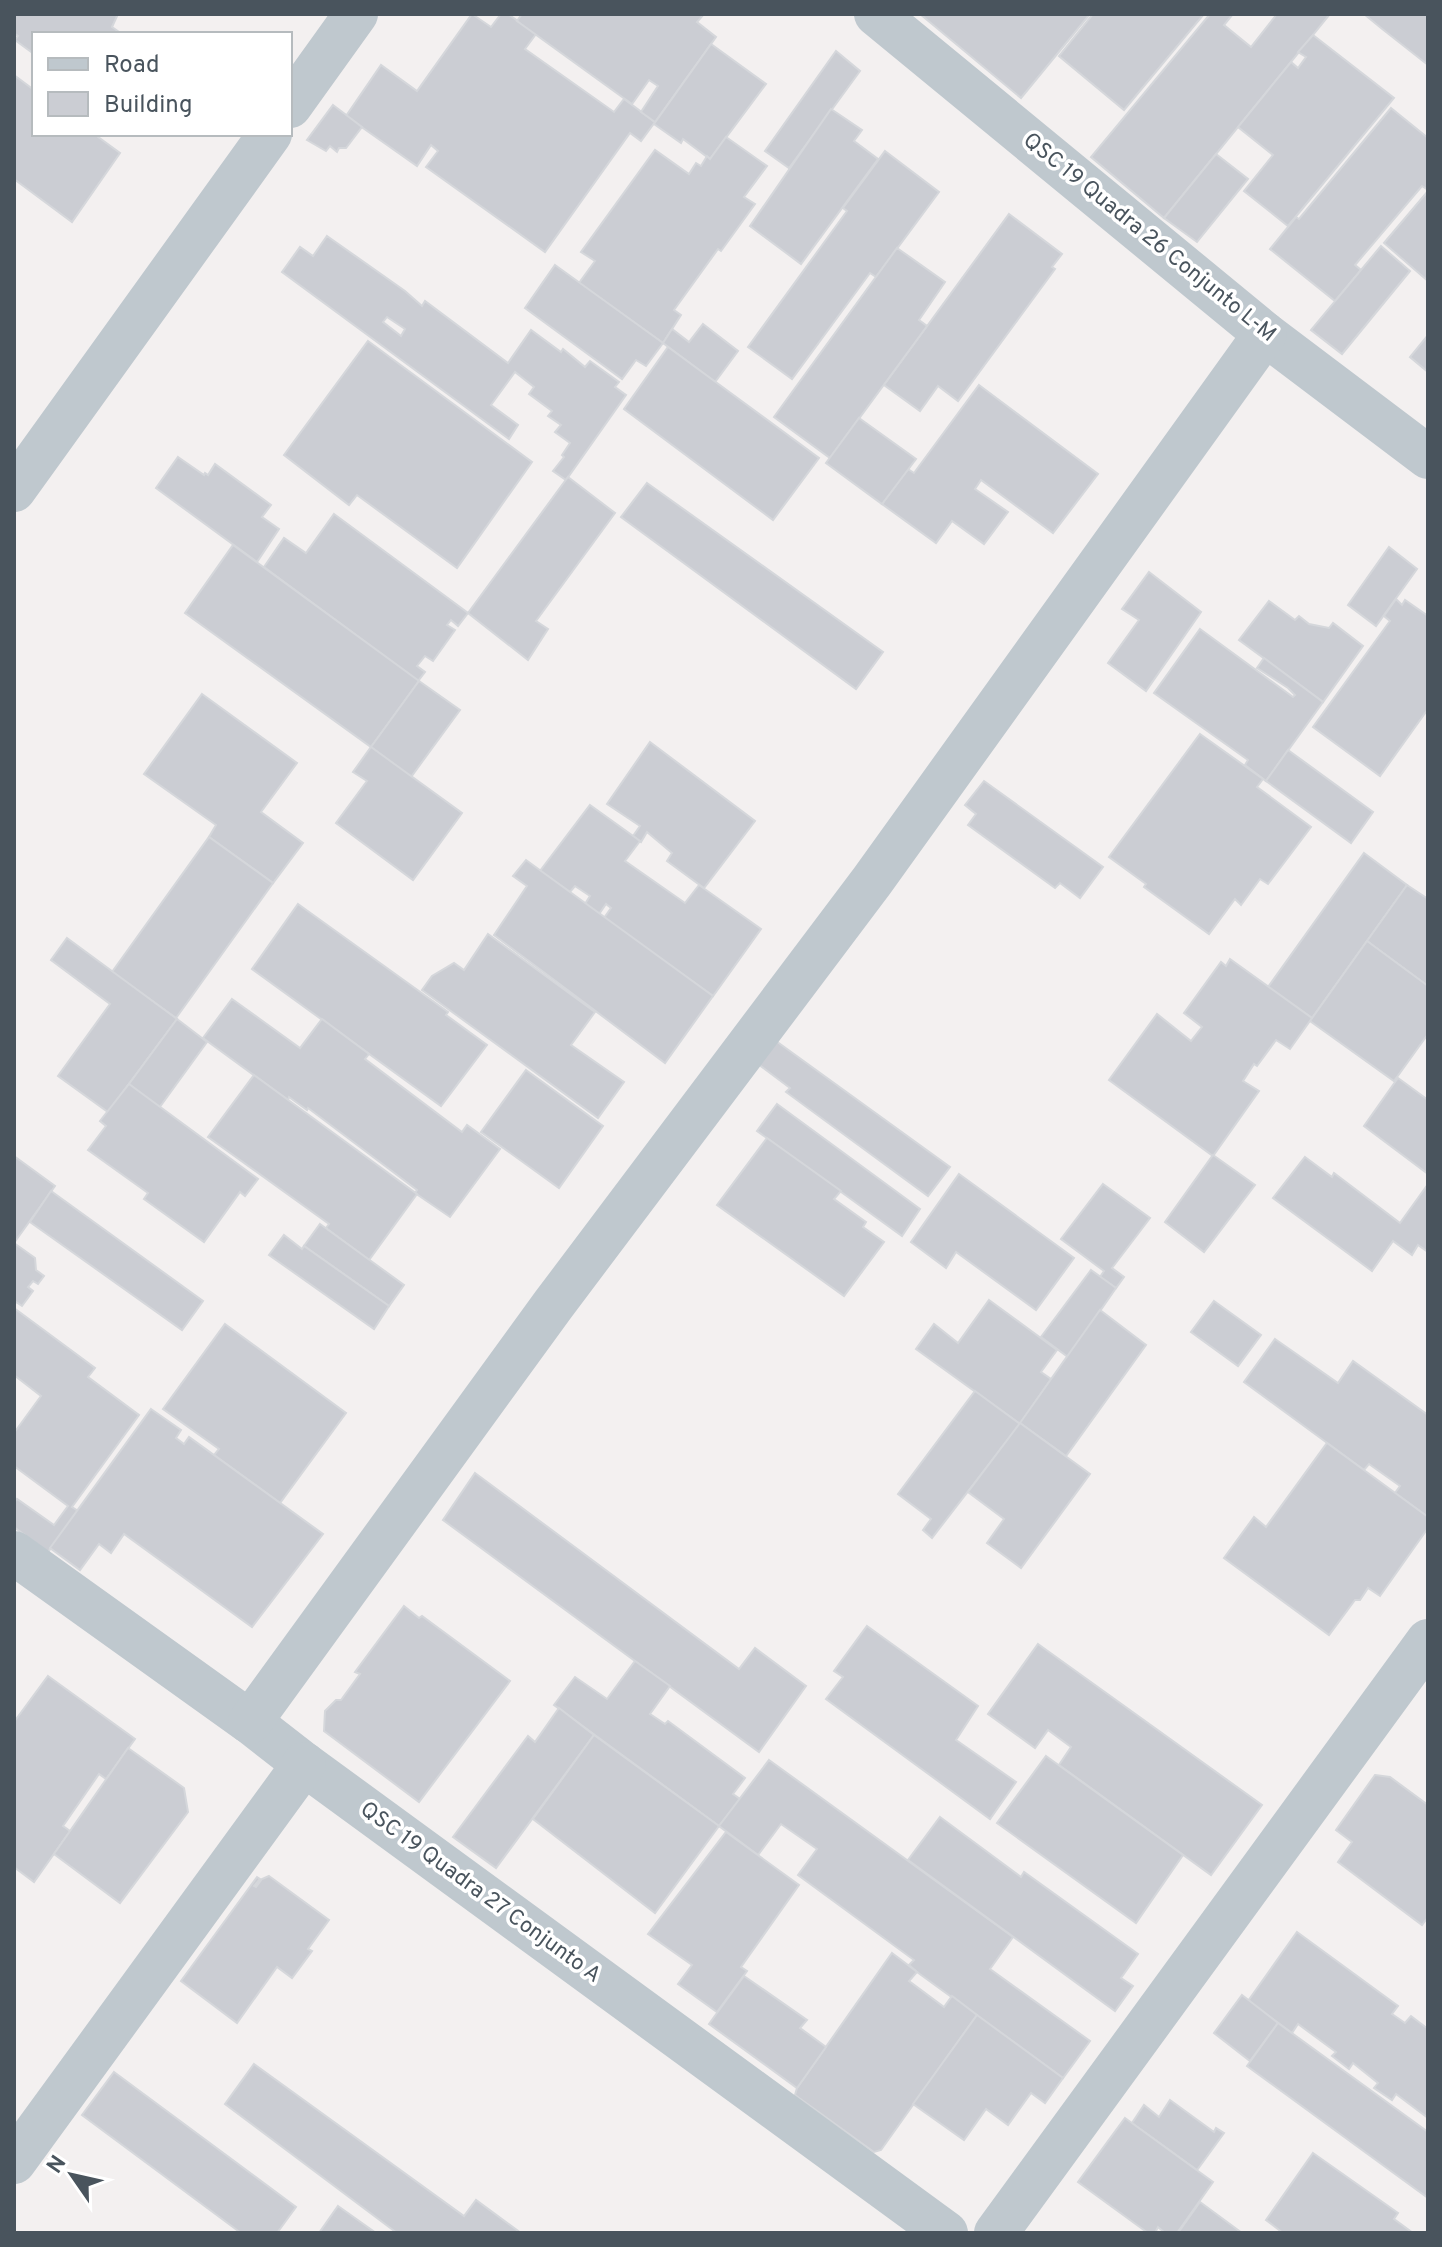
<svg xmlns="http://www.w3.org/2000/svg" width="1442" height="2247" viewBox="0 0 1442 2247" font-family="Overpass,sans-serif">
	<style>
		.building { fill: #cbcdd3; stroke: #d5d7db; stroke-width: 2; fill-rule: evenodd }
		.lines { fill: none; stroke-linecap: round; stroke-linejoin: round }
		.minor { stroke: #bfc8ce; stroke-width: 44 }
		.labels { text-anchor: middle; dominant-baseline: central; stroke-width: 7; stroke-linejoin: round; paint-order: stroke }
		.street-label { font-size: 22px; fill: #49545d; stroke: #fff }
	</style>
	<rect width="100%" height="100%" fill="#f3f0f0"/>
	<g class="building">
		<path d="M 14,14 L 118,14 L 112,27 L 122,34 L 34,34 L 34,54 L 15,40 L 18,36 L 14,33 Z"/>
		<path d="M 472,14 L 491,27 L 501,14 L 508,14 L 536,34 L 525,49 L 614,112 L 624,99 L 655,122 L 641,141 L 630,133 L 545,252 L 426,167 L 438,151 L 431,145 L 417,166 L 346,116 L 381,65 L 417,91 Z"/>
		<path d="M 522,14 L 704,14 L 697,22 L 716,37 L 655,122 L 641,112 L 658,86 L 649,80 L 632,104 L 517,21 Z"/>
		<path d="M 920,14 L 1090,14 L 1021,98 Z"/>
		<path d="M 1093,14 L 1204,14 L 1124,110 L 1059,56 Z"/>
		<path d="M 1210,14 L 1233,14 L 1224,25 L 1251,47 L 1277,14 L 1330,14 L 1164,218 L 1091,157 Z"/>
		<path d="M 1364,14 L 1428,14 L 1428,65 L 1381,28 Z"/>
		<path d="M 1313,35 L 1394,98 L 1288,226 L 1244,191 L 1273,155 L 1238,127 L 1291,62 L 1298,68 L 1306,57 L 1298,52 Z"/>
		<path d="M 711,44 L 766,84 L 710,159 L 683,139 L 681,143 L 654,124 Z"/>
		<path d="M 836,51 L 860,71 L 789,168 L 765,151 Z"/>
		<path d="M 14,75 L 34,90 L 34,134 L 94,134 L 120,153 L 72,222 L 14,179 Z"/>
		<path d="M 333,105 L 362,127 L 346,148 L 339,148 L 337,152 L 330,146 L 326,151 L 307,140 Z"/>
		<path d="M 1391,108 L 1428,138 L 1428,190 L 1422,186 L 1355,265 L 1361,270 L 1335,301 L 1270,249 L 1296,217 L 1299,219 Z"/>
		<path d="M 831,109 L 862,130 L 854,141 L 878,159 L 801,264 L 750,226 Z"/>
		<path d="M 726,137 L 767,166 L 744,197 L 755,204 L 721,251 L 718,249 L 674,310 L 681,315 L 663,343 L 579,283 L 595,261 L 581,252 L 655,150 L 689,174 L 696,163 L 701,166 L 707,156 L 710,159 Z"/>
		<path d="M 885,151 L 939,192 L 876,277 L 870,273 L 792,379 L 748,347 L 847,211 L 843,208 Z"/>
		<path d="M 1216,154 L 1248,179 L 1197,242 L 1164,218 Z"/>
		<path d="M 1428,191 L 1428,281 L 1384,243 Z"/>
		<path d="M 1009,214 L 1062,254 L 1052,267 L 1055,269 L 958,401 L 938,386 L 920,411 L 884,385 Z"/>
		<path d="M 327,236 L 405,291 L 422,306 L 425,301 L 508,363 L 531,330 L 561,352 L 563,349 L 585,367 L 590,361 L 619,382 L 615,387 L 626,395 L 566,480 L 553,471 L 564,457 L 562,455 L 570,443 L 555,432 L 561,425 L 548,416 L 552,411 L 529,394 L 534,387 L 515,372 L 491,405 L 518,425 L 509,439 L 282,272 L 300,247 L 313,256 ZM 387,317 L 405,329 L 401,336 L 383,322 Z"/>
		<path d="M 1381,246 L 1410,271 L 1342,354 L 1311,330 Z"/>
		<path d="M 897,248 L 945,282 L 919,320 L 927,326 L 830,458 L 774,417 Z"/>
		<path d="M 555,265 L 663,343 L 646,366 L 636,360 L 622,379 L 525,308 Z"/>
		<path d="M 703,324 L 738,351 L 715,382 L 663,343 L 672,329 L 689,342 Z"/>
		<path d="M 1428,335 L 1428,372 L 1410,357 Z"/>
		<path d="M 368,341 L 532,462 L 457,568 L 357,495 L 349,505 L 284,455 Z"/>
		<path d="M 668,347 L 819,458 L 773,520 L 624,409 Z"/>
		<path d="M 979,385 L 1098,474 L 1053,533 L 981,480 L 975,489 L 1008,512 L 984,544 L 952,521 L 936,543 L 882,504 L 908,469 L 914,473 Z"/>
		<path d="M 859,418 L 916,459 L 882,504 L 826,463 Z"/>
		<path d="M 178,457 L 204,475 L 205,473 L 208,475 L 215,464 L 271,505 L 262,517 L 279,529 L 257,562 L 156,488 Z"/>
		<path d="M 568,477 L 615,513 L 536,621 L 548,629 L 528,660 L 468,613 Z"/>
		<path d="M 647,483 L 883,652 L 856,689 L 621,517 Z"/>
		<path d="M 334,514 L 468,613 L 458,626 L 451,620 L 447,625 L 455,630 L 433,661 L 425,656 L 417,666 L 425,672 L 418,681 L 264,567 L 284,538 L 306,553 Z"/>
		<path d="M 233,545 L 419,681 L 371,747 L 185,613 Z"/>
		<path d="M 1389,547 L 1417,569 L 1376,626 L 1348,605 Z"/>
		<path d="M 1149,572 L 1201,612 L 1146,691 L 1108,663 L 1139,620 L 1122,609 Z"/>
		<path d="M 1396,599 L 1402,605 L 1405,600 L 1428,616 L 1428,709 L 1380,776 L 1313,727 L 1390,621 L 1384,616 Z"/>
		<path d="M 1269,601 L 1295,620 L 1299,616 L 1309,624 L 1329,628 L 1333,623 L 1363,646 L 1323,702 L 1239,640 Z"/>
		<path d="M 1200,629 L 1293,697 L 1295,695 L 1288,688 L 1257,668 L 1264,658 L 1323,702 L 1266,781 L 1245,765 L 1248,760 L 1154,693 Z"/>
		<path d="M 419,681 L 460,710 L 411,777 L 371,747 Z"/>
		<path d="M 202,694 L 297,763 L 261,812 L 303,843 L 273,883 L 209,837 L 216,825 L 144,774 Z"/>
		<path d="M 1200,734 L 1263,779 L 1257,787 L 1311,827 L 1268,884 L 1260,879 L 1241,905 L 1235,899 L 1209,934 L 1144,887 L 1146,884 L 1109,857 Z"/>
		<path d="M 650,742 L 755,821 L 704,888 L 667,861 L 672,853 L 647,832 L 641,842 L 633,836 L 640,826 L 607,804 Z"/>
		<path d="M 371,747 L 462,813 L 413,880 L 336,823 L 367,781 L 353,772 Z"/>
		<path d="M 1288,750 L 1373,812 L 1351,843 L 1266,781 Z"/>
		<path d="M 984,781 L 1103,867 L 1080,898 L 1060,883 L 1055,888 L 968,825 L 976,814 L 965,805 Z"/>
		<path d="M 590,805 L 640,841 L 625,861 L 685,903 L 699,885 L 761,929 L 713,996 L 604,918 L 611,908 L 606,904 L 599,914 L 585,904 L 590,896 L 575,886 L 570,892 L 540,871 Z"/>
		<path d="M 209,837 L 273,883 L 176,1018 L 112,972 Z"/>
		<path d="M 1364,853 L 1407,885 L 1312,1018 L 1268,987 Z"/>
		<path d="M 526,860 L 713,996 L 665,1063 L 494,935 L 527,886 L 513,876 Z"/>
		<path d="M 1407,885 L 1428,899 L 1428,986 L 1367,941 Z"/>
		<path d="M 298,904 L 448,1012 L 446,1015 L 487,1045 L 441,1106 L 252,969 Z"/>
		<path d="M 488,934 L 595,1012 L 571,1045 L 624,1082 L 598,1118 L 422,990 L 432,976 L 454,963 L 464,970 Z"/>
		<path d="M 67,938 L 177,1019 L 108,1112 L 58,1076 L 110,1004 L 51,960 Z"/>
		<path d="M 1367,941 L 1428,986 L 1428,1034 L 1394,1081 L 1310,1021 Z"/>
		<path d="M 1230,959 L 1312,1018 L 1290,1049 L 1276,1040 L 1257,1066 L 1254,1064 L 1243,1081 L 1259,1091 L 1213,1156 L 1109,1080 L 1157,1014 L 1191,1041 L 1202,1027 L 1184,1013 L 1221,962 L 1226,966 Z"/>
		<path d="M 232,999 L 300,1048 L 322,1019 L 369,1054 L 365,1059 L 462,1132 L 467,1125 L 500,1149 L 450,1217 L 415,1193 L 417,1190 L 308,1108 L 307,1110 L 289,1097 L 288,1100 L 203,1038 Z"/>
		<path d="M 177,1019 L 207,1042 L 159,1108 L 129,1084 Z"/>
		<path d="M 776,1041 L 950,1167 L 928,1196 L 786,1092 L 790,1088 L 758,1064 Z"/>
		<path d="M 526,1070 L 603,1126 L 559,1188 L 481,1132 Z"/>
		<path d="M 254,1075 L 417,1194 L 369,1260 L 326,1228 L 329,1224 L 208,1137 Z"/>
		<path d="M 1398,1078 L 1428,1100 L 1428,1174 L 1364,1126 Z"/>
		<path d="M 129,1084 L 258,1179 L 245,1196 L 240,1192 L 204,1242 L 144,1199 L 148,1193 L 88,1150 L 106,1126 L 100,1121 Z"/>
		<path d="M 777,1104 L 920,1209 L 902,1236 L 757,1131 Z"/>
		<path d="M 767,1138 L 841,1191 L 834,1199 L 866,1222 L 863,1227 L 884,1242 L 844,1296 L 717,1205 Z"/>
		<path d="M 1213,1155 L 1255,1185 L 1204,1252 L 1165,1222 Z"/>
		<path d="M 14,1156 L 55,1186 L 14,1243 Z"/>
		<path d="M 1305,1157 L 1332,1177 L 1334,1173 L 1400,1223 L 1428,1184 L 1428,1252 L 1418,1245 L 1412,1255 L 1393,1241 L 1372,1271 L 1273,1198 Z"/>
		<path d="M 959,1174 L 1074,1258 L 1036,1310 L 956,1252 L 946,1268 L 911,1242 Z"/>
		<path d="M 1103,1184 L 1150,1218 L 1112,1268 L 1124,1277 L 1116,1288 L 1100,1277 L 1104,1271 L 1061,1239 Z"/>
		<path d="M 51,1191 L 203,1301 L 182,1330 L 30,1222 Z"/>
		<path d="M 320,1224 L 404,1285 L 389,1306 L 304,1246 Z"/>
		<path d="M 284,1235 L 302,1249 L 304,1246 L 389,1306 L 374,1329 L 269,1255 Z"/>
		<path d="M 14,1243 L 35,1258 L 36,1270 L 44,1276 L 38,1284 L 33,1281 L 28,1287 L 33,1291 L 22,1306 L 16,1302 L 14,1304 Z"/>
		<path d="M 1091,1270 L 1116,1288 L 1068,1357 L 1041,1337 Z"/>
		<path d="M 989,1300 L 1057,1350 L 1041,1372 L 1051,1379 L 1020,1424 L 916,1349 L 934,1324 L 958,1343 Z"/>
		<path d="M 1214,1301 L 1261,1335 L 1238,1366 L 1191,1332 Z"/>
		<path d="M 14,1308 L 95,1368 L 88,1377 L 139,1415 L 72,1507 L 78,1511 L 48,1552 L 14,1527 L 14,1503 L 17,1499 L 54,1525 L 68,1506 L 14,1466 L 14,1433 L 41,1396 L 14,1375 Z"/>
		<path d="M 1100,1310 L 1146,1345 L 1066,1456 L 1020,1423 Z"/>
		<path d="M 225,1324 L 346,1413 L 280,1503 L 214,1455 L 219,1449 L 163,1409 Z"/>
		<path d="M 1275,1339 L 1338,1383 L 1353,1361 L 1428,1415 L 1428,1517 L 1395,1493 L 1400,1486 L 1369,1464 L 1364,1470 L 1244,1382 Z"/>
		<path d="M 975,1391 L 1020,1424 L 932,1538 L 923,1530 L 931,1519 L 898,1494 Z"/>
		<path d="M 151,1409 L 181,1430 L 176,1438 L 184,1444 L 189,1437 L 323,1534 L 252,1627 L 124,1534 L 111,1553 L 99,1544 L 80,1570 L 50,1548 Z"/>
		<path d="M 1020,1423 L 1090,1474 L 1021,1568 L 987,1543 L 1004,1519 L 968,1492 Z"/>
		<path d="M 1327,1443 L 1428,1517 L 1428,1528 L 1380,1596 L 1368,1588 L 1360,1600 L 1355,1600 L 1329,1635 L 1224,1558 L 1254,1517 L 1266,1527 Z"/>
		<path d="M 475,1473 L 739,1669 L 755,1648 L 806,1686 L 759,1752 L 443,1520 Z"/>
		<path d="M 404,1606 L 419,1618 L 422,1616 L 510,1681 L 419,1802 L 324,1731 L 325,1711 L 336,1700 L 341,1700 L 360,1674 L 355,1672 Z"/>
		<path d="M 867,1626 L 978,1706 L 956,1740 L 1016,1782 L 990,1819 L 826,1699 L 843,1677 L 834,1671 Z"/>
		<path d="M 1038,1644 L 1262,1805 L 1211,1875 L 1059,1765 L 1071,1747 L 1048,1730 L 1035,1748 L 988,1714 Z"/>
		<path d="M 635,1661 L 670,1686 L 650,1714 L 665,1724 L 668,1721 L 745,1778 L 733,1794 L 740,1799 L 719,1826 L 554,1705 L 575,1677 L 607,1699 Z"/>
		<path d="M 48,1676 L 135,1739 L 106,1779 L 99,1774 L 63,1826 L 70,1831 L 34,1882 L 14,1867 L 14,1722 Z"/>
		<path d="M 559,1708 L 594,1735 L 496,1868 L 453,1837 L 528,1736 L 535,1742 Z"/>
		<path d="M 594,1735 L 719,1826 L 655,1913 L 533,1819 Z"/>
		<path d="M 128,1748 L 184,1788 L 188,1812 L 120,1903 L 54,1854 Z"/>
		<path d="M 1046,1756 L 1183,1855 L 1136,1923 L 997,1823 Z"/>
		<path d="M 769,1760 L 1013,1937 L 990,1969 L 1090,2041 L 1063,2078 L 917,1972 L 909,1965 L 914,1960 L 798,1875 L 817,1849 L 781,1824 L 758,1855 L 719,1826 Z"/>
		<path d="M 1375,1775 L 1390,1777 L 1428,1805 L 1428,1917 L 1422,1925 L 1338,1862 L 1352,1842 L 1336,1830 Z"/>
		<path d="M 940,1817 L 1021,1877 L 1024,1872 L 1138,1954 L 1121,1978 L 1133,1986 L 1115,2011 L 908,1860 Z"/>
		<path d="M 726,1832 L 799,1885 L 741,1967 L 747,1971 L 717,2012 L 678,1984 L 692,1965 L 648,1934 Z"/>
		<path d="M 269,1876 L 329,1920 L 308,1949 L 312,1951 L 292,1978 L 277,1967 L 237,2023 L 181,1981 L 257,1877 L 260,1879 L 254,1886 L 256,1887 L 262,1879 Z"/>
		<path d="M 1297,1932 L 1398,2006 L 1392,2014 L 1405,2023 L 1411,2016 L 1428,2029 L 1428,2118 L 1396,2094 L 1392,2100 L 1374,2088 L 1378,2083 L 1353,2063 L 1349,2069 L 1332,2056 L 1336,2052 L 1298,2024 L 1292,2033 L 1248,2001 Z"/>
		<path d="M 892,1953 L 917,1972 L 909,1981 L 944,2007 L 952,1996 L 977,2015 L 881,2150 L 874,2152 L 795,2095 L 797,2088 Z"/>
		<path d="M 744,1976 L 807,2020 L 800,2028 L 826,2047 L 797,2088 L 709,2024 Z"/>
		<path d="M 1242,1995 L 1278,2023 L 1250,2061 L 1214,2033 Z"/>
		<path d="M 977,2015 L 1063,2078 L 1045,2103 L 1031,2093 L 1008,2125 L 986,2109 L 964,2140 L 913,2104 Z"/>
		<path d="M 1278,2023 L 1428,2132 L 1428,2198 L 1247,2066 Z"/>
		<path d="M 254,2064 L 464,2216 L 476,2200 L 521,2233 L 397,2233 L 225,2104 Z"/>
		<path d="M 114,2072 L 296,2207 L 277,2233 L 241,2233 L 82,2115 Z"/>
		<path d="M 1170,2100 L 1214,2132 L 1216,2128 L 1224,2133 L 1197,2170 L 1132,2123 L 1144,2105 L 1159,2117 Z"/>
		<path d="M 1125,2118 L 1213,2182 L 1177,2233 L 1165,2233 L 1158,2227 L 1156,2231 L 1158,2233 L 1148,2233 L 1078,2182 Z"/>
		<path d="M 1313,2153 L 1398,2213 L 1394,2219 L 1413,2233 L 1283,2233 L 1266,2220 Z"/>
		<path d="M 1200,2202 L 1242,2233 L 1178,2233 Z"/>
		<path d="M 338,2206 L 376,2233 L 319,2233 Z"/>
	</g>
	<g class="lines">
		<g class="minor">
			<path d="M 876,14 L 1265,334 L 1428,457"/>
			<path d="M 290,106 L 356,14"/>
			<path d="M 14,490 L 270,134"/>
			<path d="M 14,1553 L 250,1722 L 304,1764 L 946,2233"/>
			<path d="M 250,1722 L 553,1305 L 872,881 L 1265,334"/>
			<path d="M 14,2162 L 304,1764"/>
			<path d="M 996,2233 L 1428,1641"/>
		</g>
	</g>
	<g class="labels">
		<g class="street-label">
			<text transform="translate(1149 238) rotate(39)">QSC 19 Quadra 26 Conjunto L-M</text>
			<text transform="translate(480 1893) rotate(36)">QSC 19 Quadra 27 Conjunto A</text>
		</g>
	</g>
	<rect width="1442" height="2247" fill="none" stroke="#49545d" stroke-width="32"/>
	<rect x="32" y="32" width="260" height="104" fill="#ffffff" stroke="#b6bbbe" stroke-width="2"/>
	<rect x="48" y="58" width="40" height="12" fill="#bfc8ce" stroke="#b6bbbe" stroke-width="2"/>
	<text x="104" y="72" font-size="24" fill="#49545d">Road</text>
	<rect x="48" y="92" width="40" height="24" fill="#cbcdd3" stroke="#b6bbbe" stroke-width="2"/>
	<text x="104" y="112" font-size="24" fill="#49545d">Building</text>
	<g transform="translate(72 2175) rotate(304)" stroke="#ffffff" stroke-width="6" paint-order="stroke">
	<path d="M0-6L14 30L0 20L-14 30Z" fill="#49545d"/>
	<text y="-12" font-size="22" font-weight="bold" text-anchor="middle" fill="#49545d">N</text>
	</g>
</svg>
